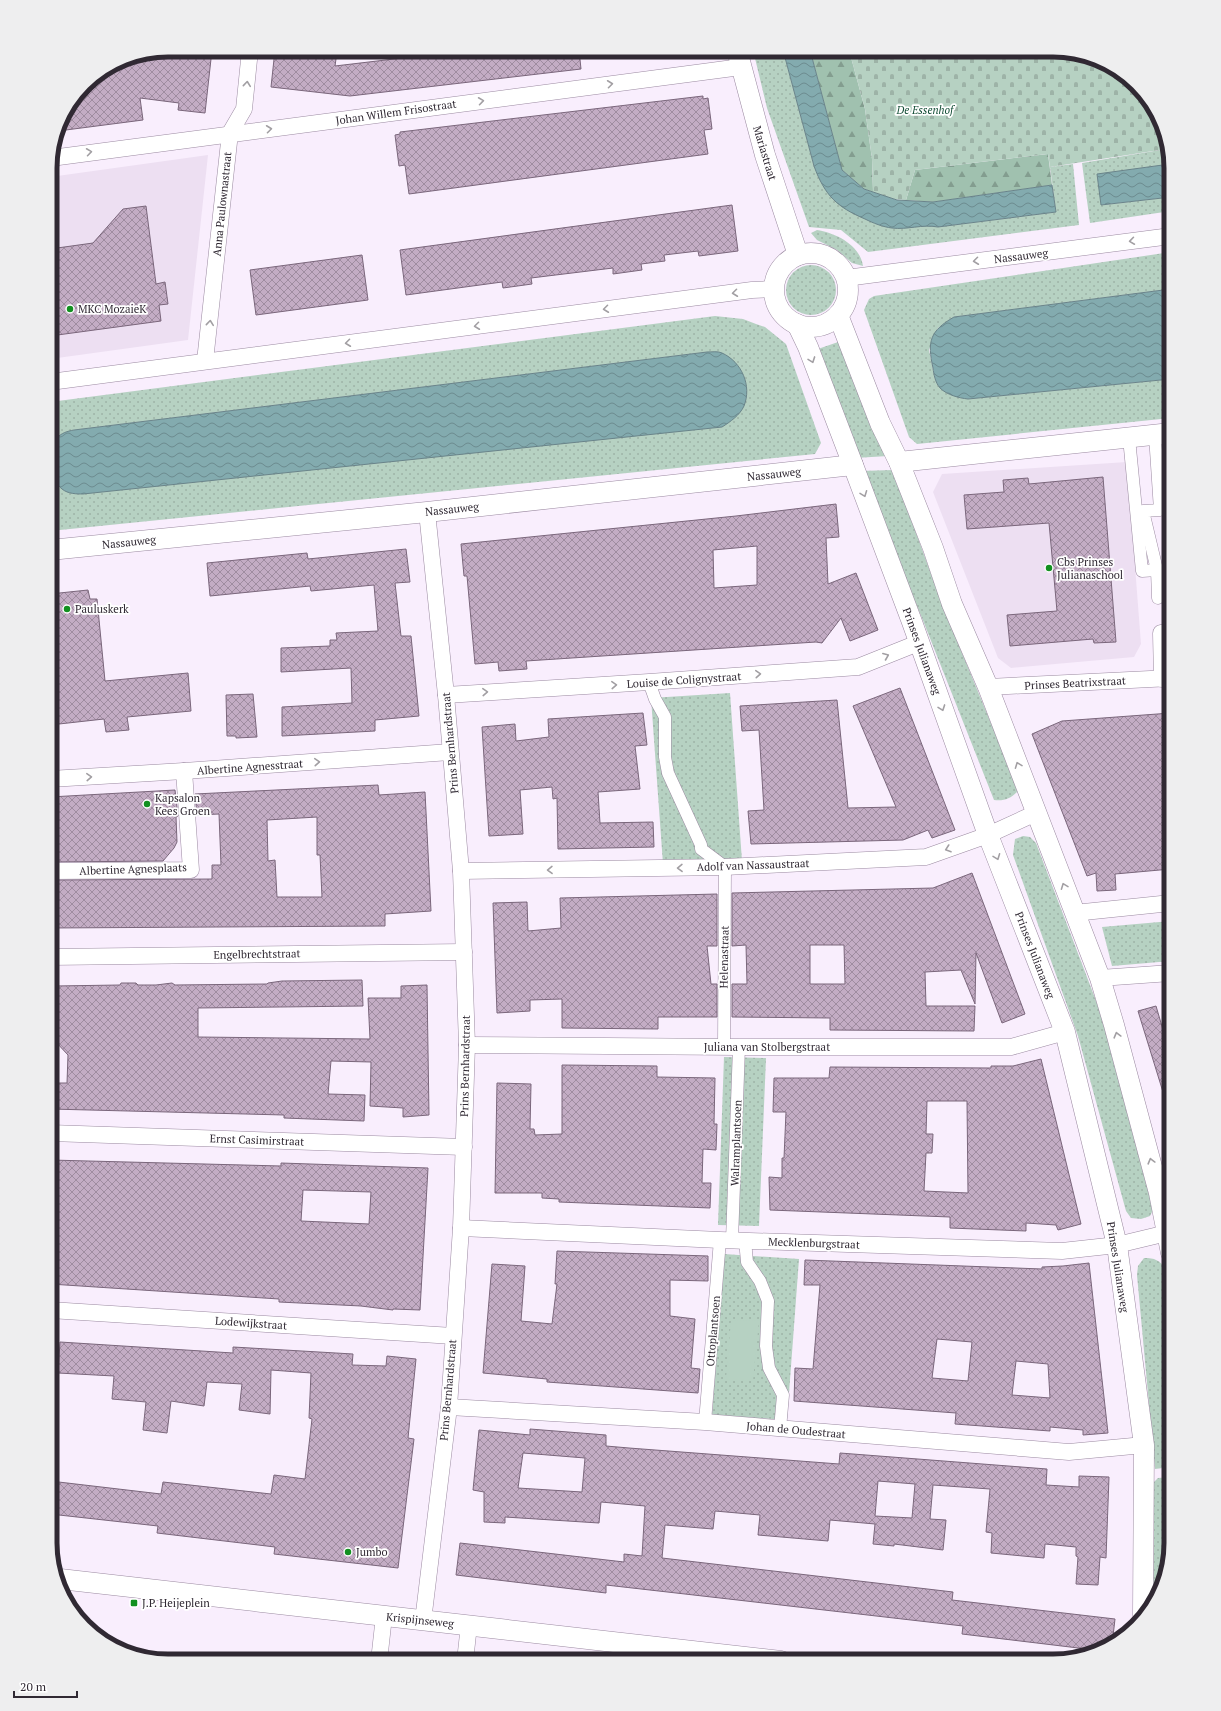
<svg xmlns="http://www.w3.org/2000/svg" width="1221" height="1711" viewBox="0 0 1221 1711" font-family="'PT Serif',serif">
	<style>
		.education { fill: #eddff2 }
		.green { fill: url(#green-dots) }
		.forest { fill: url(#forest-firs) }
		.cemetery { fill: url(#cemetery-stones) }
		.pitch { fill: #b6d1c2 }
		.water { fill: url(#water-waves); stroke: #6a848a }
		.building { fill: url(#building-cross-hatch); stroke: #7a667b; fill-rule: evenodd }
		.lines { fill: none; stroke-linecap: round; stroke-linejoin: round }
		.pedestrian-casing { stroke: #9b8aa1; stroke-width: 13 }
		.minor-casing { stroke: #9b8aa1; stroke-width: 17 }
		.tertiary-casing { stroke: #9b8aa1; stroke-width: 21 }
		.pedestrian { stroke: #fff; stroke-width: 12 }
		.minor { stroke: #fff; stroke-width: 16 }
		.tertiary { stroke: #fff; stroke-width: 20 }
		.oneway { stroke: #a29fa3 }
		.poi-dot { fill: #129020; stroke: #fff; stroke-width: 1.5 }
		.labels { text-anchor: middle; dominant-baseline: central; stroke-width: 3.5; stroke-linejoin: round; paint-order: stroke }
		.park-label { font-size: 11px; font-style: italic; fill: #124d35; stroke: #fff }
		.street-label { font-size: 11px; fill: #302933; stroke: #fff }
		.poi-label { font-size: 11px; fill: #302933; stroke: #fff; text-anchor: start }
		.rim { fill: none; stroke: #302933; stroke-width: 5 }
	</style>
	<defs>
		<pattern id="green-dots" width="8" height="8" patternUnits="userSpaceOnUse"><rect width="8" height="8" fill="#b6d1c2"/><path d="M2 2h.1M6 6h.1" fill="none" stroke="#9db3a7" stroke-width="1.8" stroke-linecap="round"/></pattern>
		<pattern id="forest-firs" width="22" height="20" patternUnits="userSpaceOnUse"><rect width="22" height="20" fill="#a0c1af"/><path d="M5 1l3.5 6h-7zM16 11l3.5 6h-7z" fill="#839d8f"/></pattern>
		<pattern id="cemetery-stones" width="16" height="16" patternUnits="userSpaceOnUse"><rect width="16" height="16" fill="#b6d1c2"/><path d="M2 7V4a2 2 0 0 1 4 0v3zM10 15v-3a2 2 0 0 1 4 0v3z" fill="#9db3a7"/></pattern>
		<pattern id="water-waves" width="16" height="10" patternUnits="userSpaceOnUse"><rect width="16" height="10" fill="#83abaf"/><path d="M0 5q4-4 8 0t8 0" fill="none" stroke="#6c8b8f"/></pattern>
		<pattern id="building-cross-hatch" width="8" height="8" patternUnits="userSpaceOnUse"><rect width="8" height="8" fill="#c3acc4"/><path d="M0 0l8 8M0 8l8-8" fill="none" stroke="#9f8ca0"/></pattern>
	</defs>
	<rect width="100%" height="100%" fill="#f9eefd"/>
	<g class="education">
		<path d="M 208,155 L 188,340 L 50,359 L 50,177 Z"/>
		<path d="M 1127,462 L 1141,644 L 1134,657 L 1011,668 L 998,658 L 933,492 L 942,474 Z"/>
	</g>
	<g class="green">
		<path d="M 753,50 L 783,50 L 814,166 L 892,228 L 929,225 L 938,227 L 1056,212 L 1050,167 L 1073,164 L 1079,225 L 868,252 L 841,230 L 809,227 L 767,108 Z"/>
		<path d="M 1166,149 L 1170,164 L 1097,175 L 1102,205 L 1171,197 L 1171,211 L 1090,223 L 1082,163 Z"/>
		<path d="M 817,230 C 836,233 860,245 863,266 L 852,263 L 837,250 L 817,240 L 811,233 Z"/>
		<path d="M 1171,252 L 1171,289 L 954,317 L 938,328 L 929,350 L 935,379 L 941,388 L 968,399 L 1171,379 L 1171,418 L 917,444 L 909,437 L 864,310 L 869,299 L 874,296 Z"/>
		<circle cx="811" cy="290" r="25"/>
		<path d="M 715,316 L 743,319 L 756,324 L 765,327 L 786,344 L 821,443 L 815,454 L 50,531 L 50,471 L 53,479 L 58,484 L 707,352 L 74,430 C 59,434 53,445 50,459 L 50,402 Z"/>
		<path d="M 841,341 L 888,456 L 855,458 L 815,350 Z"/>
		<path d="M 893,470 L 944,609 L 1016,784 L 1017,792 C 1010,799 1004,801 994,800 L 922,618 L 860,471 Z"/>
		<path d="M 730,693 L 742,861 L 663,864 L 651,698 Z"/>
		<path d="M 1023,836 L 1030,837 L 1036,843 L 1106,1027 L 1154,1208 L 1150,1216 L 1141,1219 L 1131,1218 L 1126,1211 L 1078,1036 L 1013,855 L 1015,839 Z"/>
		<path d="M 1171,921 L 1171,961 L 1112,966 L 1102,927 Z"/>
		<path d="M 724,1057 L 766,1058 L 759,1226 L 718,1225 Z"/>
		<path d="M 724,1254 L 799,1259 L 787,1420 L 712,1415 Z"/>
		<path d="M 1144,1258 C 1155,1258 1159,1260 1166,1269 L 1171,1329 L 1171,1467 L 1155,1469 L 1137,1275 L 1138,1266 Z"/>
		<path d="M 1171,1477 L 1171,1544 L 1155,1602 L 1149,1608 L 1153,1483 L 1158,1478 Z"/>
	</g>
	<g class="forest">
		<path d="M 810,50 L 849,50 L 865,109 L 872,159 L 873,192 L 864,189 L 842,170 Z"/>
		<path d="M 1048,154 L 1052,185 L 933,202 L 906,200 L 915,170 Z"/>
	</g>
	<path class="cemetery" d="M 849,50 L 1061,50 L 1112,66 L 1155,109 L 1166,149 L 1050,167 L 1048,154 L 915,170 L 906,200 C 894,200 884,197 873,192 L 872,159 L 865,109 Z"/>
	<path class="pitch" d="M 731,1320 L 759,1321 L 753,1380 L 726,1379 Z"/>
	<g class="water">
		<path d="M 783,50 L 810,50 L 842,170 L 864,189 L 897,200 L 933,202 L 1052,185 L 1056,212 L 938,227 C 922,224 907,230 892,228 C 883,227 873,223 865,219 C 837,207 825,196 814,166 Z"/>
		<path d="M 1170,164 L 1171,197 L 1101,205 L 1097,174 Z"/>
		<path d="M 1171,289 L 1171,379 L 968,399 C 959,398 947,395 940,388 C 935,382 934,375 933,368 C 927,341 930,331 954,317 Z"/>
		<path d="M 707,352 C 712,352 718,351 722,353 C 742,362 752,386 744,406 C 740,415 730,422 722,427 L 83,494 C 77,494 68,494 62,489 C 49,479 45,452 57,438 C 61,433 68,431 74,430 Z"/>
	</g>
	<g class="building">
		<path d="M 168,50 L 212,50 L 205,113 L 178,110 L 179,103 L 140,98 L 143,120 L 58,131 L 62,116 L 90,79 L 118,62 L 160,56 L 160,51 Z"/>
		<path d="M 275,50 L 323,50 L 337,52 L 335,66 L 470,50 L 579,50 L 581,69 L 350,96 L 271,87 Z"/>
		<path d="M 703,96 L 703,99 L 708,98 L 712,129 L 704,130 L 708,154 L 409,194 L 405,165 L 399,166 L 395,135 L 400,134 L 400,132 Z"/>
		<path d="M 732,205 L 738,251 L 699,256 L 698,251 L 664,255 L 665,261 L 641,264 L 642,270 L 613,274 L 613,268 L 531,278 L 532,284 L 503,288 L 502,282 L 406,295 L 400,250 Z"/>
		<path d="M 146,206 L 156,284 L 165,282 L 168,304 L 159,305 L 161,321 L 50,336 L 50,249 L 93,243 L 123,209 Z"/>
		<path d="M 362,255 L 368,300 L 256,315 L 250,270 Z"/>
		<path d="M 1103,477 L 1116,642 L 1094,643 L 1093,639 L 1010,646 L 1007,615 L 1057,611 L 1049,523 L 967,529 L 964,495 L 1004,492 L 1003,480 L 1028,478 L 1029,484 Z"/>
		<path d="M 836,504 L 839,537 L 826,538 L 828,584 L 856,573 L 878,630 L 850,641 L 841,618 L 822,643 L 816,642 L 526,661 L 527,669 L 499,671 L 498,662 L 475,664 L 467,576 L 464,576 L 461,544 L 736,516 ZM 757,546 L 757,585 L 714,588 L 713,550 Z"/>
		<path d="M 406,549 L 410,582 L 395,583 L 401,636 L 411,636 L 419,716 L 375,720 L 375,731 L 282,736 L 282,707 L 352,703 L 351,668 L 281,672 L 281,648 L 330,646 L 330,640 L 337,640 L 336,633 L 378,631 L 374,585 L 311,591 L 310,586 L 210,596 L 207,563 L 307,553 L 308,559 Z"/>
		<path d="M 88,590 L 90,599 L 97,599 L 105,681 L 188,673 L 191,711 L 127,717 L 129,730 L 106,732 L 104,719 L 50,725 L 50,594 Z"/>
		<path d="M 900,688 L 955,830 L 932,838 L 928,830 L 903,840 L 751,844 L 748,811 L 764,810 L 759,730 L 742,731 L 740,706 L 837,700 L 848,808 L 896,807 L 853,706 Z"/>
		<path d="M 253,694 L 257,737 L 236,738 L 236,736 L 227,736 L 226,695 Z"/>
		<path d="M 643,713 L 647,745 L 635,746 L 640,789 L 598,792 L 600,823 L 653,822 L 654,847 L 558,849 L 557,798 L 553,799 L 552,787 L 520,790 L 523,834 L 489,836 L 482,727 L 515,724 L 516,741 L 549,737 L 548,719 Z"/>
		<path d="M 1171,713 L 1171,869 L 1115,874 L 1116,890 L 1097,891 L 1096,873 L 1087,876 L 1032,734 L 1062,721 Z"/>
		<path d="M 378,785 L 379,795 L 425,792 L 431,911 L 385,914 L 385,926 L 50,928 L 50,907 L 57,907 L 57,880 L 212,879 L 212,865 L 221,865 L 219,814 L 197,815 L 195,794 ZM 317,817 L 317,855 L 320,855 L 322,897 L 277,897 L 275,860 L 268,861 L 267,820 Z"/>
		<path d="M 175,790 L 178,816 L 176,817 L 177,842 L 174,848 L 163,861 L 50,862 L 50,797 Z"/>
		<path d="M 972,873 L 1025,1014 L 1002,1023 L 976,953 L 975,1004 L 961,970 L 925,972 L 926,1006 L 975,1006 L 974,1031 L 830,1030 L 830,1018 L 732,1017 L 732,984 L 747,984 L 746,945 L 732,946 L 732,893 L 933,888 ZM 810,945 L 844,945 L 845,984 L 810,984 Z"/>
		<path d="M 717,894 L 717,946 L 707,946 L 711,984 L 717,984 L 717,1017 L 658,1017 L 658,1029 L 562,1028 L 562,999 L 530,1000 L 530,1011 L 497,1013 L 493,903 L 527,902 L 528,931 L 561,928 L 560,898 Z"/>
		<path d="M 362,980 L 363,1006 L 198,1008 L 198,1037 L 370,1039 L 368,998 L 401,998 L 401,986 L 427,985 L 429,1115 L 403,1117 L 403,1108 L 370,1106 L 371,1062 L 331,1061 L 328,1094 L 365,1095 L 364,1121 L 284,1118 L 284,1115 L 50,1109 L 50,1083 L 67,1083 L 68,1055 L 55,1041 L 54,986 L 120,985 L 121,983 L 136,983 L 138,985 L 156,985 L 172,983 L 175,985 L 267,984 L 268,983 L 282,981 Z"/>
		<path d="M 1156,1006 L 1171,1057 L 1171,1104 L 1167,1105 L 1138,1011 Z"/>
		<path d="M 1041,1059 L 1081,1224 L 1058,1230 L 1056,1225 L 1026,1223 L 1026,1231 L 950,1228 L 950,1217 L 770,1210 L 769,1177 L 782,1178 L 782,1158 L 784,1158 L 786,1112 L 773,1112 L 774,1078 L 829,1078 L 830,1067 L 991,1068 L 991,1066 L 1013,1066 ZM 927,1101 L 967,1101 L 968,1193 L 924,1191 L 926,1153 L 932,1153 L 933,1134 L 926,1134 Z"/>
		<path d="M 562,1065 L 657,1066 L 657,1077 L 715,1078 L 714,1124 L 717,1124 L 716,1150 L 703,1149 L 702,1183 L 711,1183 L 710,1208 L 559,1202 L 559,1199 L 542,1198 L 542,1193 L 495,1193 L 497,1083 L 531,1084 L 530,1129 L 534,1129 L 535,1135 L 562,1134 Z"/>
		<path d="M 50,1160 L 281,1166 L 281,1163 L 428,1168 L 420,1310 L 393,1309 L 393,1310 L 361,1306 L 279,1302 L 279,1299 L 50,1284 L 50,1258 L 54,1258 L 57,1220 L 50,1220 ZM 303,1190 L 371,1192 L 369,1224 L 301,1221 Z"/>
		<path d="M 557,1251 L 708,1256 L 708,1281 L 670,1280 L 670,1316 L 695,1319 L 691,1368 L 700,1369 L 698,1393 L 547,1382 L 547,1379 L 483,1373 L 492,1264 L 525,1266 L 521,1321 L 552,1324 L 557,1284 L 555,1284 Z"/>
		<path d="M 805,1260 L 1042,1269 L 1042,1267 L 1063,1266 L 1089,1263 L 1108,1433 L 1083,1435 L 1083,1430 L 1050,1427 L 1050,1431 L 955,1424 L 956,1413 L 794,1401 L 795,1368 L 813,1369 L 820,1285 L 804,1285 ZM 937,1339 L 972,1342 L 968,1381 L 932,1378 ZM 1016,1361 L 1048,1364 L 1050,1398 L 1012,1395 Z"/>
		<path d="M 60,1342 L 233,1353 L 233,1347 L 353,1354 L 352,1365 L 386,1366 L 387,1356 L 416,1359 L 408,1438 L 414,1439 L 398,1568 L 274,1554 L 275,1547 L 157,1533 L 158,1526 L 50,1514 L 50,1481 L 161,1494 L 163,1482 L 271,1494 L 274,1475 L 305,1479 L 312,1419 L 309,1418 L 311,1373 L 271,1370 L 270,1414 L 239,1410 L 242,1384 L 207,1382 L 204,1406 L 171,1401 L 167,1433 L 143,1430 L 146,1402 L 112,1399 L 114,1376 L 58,1373 Z"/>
		<path d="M 530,1429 L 606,1435 L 606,1446 L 629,1448 L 839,1464 L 840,1453 L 1047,1469 L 1046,1485 L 1079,1487 L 1079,1476 L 1109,1477 L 1106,1558 L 1100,1557 L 1098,1585 L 1076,1584 L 1078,1557 L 1076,1556 L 1076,1547 L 1045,1544 L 1044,1558 L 991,1553 L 992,1533 L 986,1532 L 990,1489 L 933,1485 L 930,1519 L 946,1520 L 943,1550 L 894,1544 L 894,1546 L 873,1544 L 875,1524 L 830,1520 L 828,1541 L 758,1535 L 760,1515 L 715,1511 L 713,1529 L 665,1525 L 662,1558 L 953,1592 L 952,1600 L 1115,1619 L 1112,1645 L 1095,1650 L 962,1634 L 963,1626 L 720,1598 L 606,1585 L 606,1593 L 456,1575 L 460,1543 L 624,1562 L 624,1554 L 642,1556 L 645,1506 L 601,1502 L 599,1523 L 505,1517 L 505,1523 L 484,1522 L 484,1492 L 473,1490 L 479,1430 L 530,1435 ZM 523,1453 L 585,1458 L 582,1492 L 518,1488 ZM 878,1481 L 915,1484 L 912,1518 L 875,1516 Z"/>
	</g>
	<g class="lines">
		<g class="pedestrian-casing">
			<g id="pedestrian">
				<path d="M 1155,435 L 1160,510 L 1143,511 L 1157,570"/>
				<path d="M 1129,438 L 1142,571 L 1157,570 L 1158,598"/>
				<path d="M 649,682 L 655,699 L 665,717 L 665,757 L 668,773 L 701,845 L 701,849 L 725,867 L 724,1047"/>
				<path d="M 732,1240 L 739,1047"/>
				<path d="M 745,1240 L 747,1262 L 760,1281 L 768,1301 L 766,1346 L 769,1368 L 783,1395 L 780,1429"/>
				<path d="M 705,1422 L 720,1240"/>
			</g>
		</g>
		<g class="minor-casing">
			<g id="minor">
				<path d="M 51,158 L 741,67"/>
				<path d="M 846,278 L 1171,236"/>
				<path d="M 205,361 L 230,133 L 244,109 L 250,50"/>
				<path d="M 50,382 L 752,290 L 774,289"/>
				<path d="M 1162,679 L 1161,633 L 1171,632"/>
				<path d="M 988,687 L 1171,678"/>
				<path d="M 446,695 L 649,682 L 858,667 L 918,643"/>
				<path d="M 50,779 L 184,771 L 450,752"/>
				<path d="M 50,871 L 191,870 L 184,771"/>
				<path d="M 461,871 L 725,867 L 926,857 L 988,835 L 1036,813"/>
				<path d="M 1074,913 L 1171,903"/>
				<path d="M 50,957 L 464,952"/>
				<path d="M 1100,978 L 1171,973"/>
				<path d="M 467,1045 L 739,1047 L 1011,1047 L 1065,1032"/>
				<path d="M 50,1133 L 464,1147"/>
				<path d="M 461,1228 L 720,1240 L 1062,1251 L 1117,1245 L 1167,1233"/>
				<path d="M 50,1310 L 453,1336"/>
				<path d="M 449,1407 L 705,1422 L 1069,1452 L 1144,1445"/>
				<path d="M 423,1621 L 449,1407 L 461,1228 L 467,1045 L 461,871 L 446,695 L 427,512"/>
				<path d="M 379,1661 L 384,1616"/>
				<path d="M 465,1661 L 469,1625"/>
			</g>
		</g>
		<g class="tertiary-casing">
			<g id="tertiary">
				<path d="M 737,50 L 765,155 L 798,255"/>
				<circle cx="811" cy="290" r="37"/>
				<path d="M 838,315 L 880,423 L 899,462 L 933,548 L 952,604 L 988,687 L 1100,978 L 1114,1025 L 1159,1193 L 1171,1253"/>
				<path d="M 797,324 L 808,347 L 853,465 L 912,622 L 988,835 L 1065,1032 L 1117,1245 L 1144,1445 L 1143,1615"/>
				<path d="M 899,462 L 1171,433"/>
				<path d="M 50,550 L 427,512 L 853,465"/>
				<path d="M 60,1579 L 781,1661"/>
			</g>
		</g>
		<use href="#pedestrian" class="pedestrian"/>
		<use href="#minor" class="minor"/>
		<use href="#tertiary" class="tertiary"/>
	</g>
	<defs><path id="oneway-chevron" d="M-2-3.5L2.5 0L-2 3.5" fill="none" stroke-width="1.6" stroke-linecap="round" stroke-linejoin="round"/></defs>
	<g class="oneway">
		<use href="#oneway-chevron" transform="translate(247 84) rotate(-84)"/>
		<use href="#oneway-chevron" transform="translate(610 84) rotate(-7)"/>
		<use href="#oneway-chevron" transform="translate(481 101) rotate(-8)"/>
		<use href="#oneway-chevron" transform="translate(269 129) rotate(-7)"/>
		<use href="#oneway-chevron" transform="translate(89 152) rotate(-8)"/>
		<use href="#oneway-chevron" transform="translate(1132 241) rotate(172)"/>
		<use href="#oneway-chevron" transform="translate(976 261) rotate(173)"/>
		<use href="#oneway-chevron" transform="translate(735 293) rotate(173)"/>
		<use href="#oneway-chevron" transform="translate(606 309) rotate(173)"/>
		<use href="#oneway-chevron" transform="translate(210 323) rotate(-84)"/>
		<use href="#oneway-chevron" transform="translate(477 326) rotate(173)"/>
		<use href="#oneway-chevron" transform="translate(348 343) rotate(173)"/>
		<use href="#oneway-chevron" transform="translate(812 360) rotate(70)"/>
		<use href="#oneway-chevron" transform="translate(864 494) rotate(69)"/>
		<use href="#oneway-chevron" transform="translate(886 656) rotate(-22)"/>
		<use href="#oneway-chevron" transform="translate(758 674) rotate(-4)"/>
		<use href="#oneway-chevron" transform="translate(614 685) rotate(-3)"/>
		<use href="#oneway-chevron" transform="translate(485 692) rotate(-3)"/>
		<use href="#oneway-chevron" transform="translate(942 708) rotate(70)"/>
		<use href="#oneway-chevron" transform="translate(317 762) rotate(-4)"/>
		<use href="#oneway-chevron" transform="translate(1018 765) rotate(-111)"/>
		<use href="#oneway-chevron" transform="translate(89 777) rotate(-3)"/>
		<use href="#oneway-chevron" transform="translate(948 849) rotate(161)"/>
		<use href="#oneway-chevron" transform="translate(997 857) rotate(69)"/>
		<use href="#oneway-chevron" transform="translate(680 868) rotate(179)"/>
		<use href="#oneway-chevron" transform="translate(550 870) rotate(179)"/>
		<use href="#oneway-chevron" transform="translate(1064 886) rotate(-111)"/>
		<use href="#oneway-chevron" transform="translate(1117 1035) rotate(-105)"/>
		<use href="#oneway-chevron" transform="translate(1151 1161) rotate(-105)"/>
	</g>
	<g class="poi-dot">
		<circle cx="70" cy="309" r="4"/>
		<circle cx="1049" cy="568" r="4"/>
		<circle cx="67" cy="609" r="4"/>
		<circle cx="147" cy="804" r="4"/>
		<circle cx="348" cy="1552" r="4"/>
		<rect x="130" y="1599" width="8" height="8" rx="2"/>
	</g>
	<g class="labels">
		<g class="park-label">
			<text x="925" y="110">De Essenhof</text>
		</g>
		<g class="street-label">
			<text transform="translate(396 112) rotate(-8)">Johan Willem Frisostraat</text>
			<text transform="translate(765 153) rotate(73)">Mariastraat</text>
			<text transform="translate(222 204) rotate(-84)">Anna Paulownastraat</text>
			<text transform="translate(1021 256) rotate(-7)">Nassauweg</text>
			<text transform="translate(774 474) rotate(-6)">Nassauweg</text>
			<text transform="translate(452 509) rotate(-6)">Nassauweg</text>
			<text transform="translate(129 542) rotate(-6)">Nassauweg</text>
			<text transform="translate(922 651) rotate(70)">Prinses Julianaweg</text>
			<text transform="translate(684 680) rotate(-4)">Louise de Colignystraat</text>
			<text transform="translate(1075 683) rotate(-3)">Prinses Beatrixstraat</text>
			<text transform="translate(450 743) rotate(-95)">Prins Bernhardstraat</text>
			<text transform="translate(250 767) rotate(-4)">Albertine Agnesstraat</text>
			<text transform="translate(753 865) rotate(-2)">Adolf van Nassaustraat</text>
			<text transform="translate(133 869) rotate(-2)">Albertine Agnesplaats</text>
			<text transform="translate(257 954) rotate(-1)">Engelbrechtstraat</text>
			<text transform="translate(1035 955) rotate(69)">Prinses Julianaweg</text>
			<text transform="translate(724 957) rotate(-89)">Helenastraat</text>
			<text x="767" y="1047">Juliana van Stolbergstraat</text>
			<text transform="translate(465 1066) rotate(-89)">Prins Bernhardstraat</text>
			<text transform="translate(257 1140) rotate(2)">Ernst Casimirstraat</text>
			<text transform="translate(736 1143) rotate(-88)">Walramplantsoen</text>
			<text transform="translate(814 1243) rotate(2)">Mecklenburgstraat</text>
			<text transform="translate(1118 1267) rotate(81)">Prinses Julianaweg</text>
			<text transform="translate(251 1323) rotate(4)">Lodewijkstraat</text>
			<text transform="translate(713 1331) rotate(-85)">Ottoplantsoen</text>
			<text transform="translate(448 1390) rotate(-85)">Prins Bernhardstraat</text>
			<text transform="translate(796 1430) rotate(5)">Johan de Oudestraat</text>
			<text transform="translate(420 1620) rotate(6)">Krispijnseweg</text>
		</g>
		<g class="poi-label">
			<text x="78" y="309">MKC MozaieK</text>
			<text x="1057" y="562">Cbs Prinses<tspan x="1057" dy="13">Julianaschool</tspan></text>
			<text x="75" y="609">Pauluskerk</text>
			<text x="155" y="798">Kapsalon<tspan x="155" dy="13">Kees Groen</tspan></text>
			<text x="356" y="1552">Jumbo</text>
			<text x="142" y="1603">J.P. Heijeplein</text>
		</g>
	</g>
	<path d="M0 0H1221V1711H0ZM168 57H1053A111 111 0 0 1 1164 168V1543A111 111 0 0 1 1053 1654H168A111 111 0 0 1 57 1543V168A111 111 0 0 1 168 57Z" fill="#eeeeef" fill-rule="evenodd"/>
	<path class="rim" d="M168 57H1053A111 111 0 0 1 1164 168V1543A111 111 0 0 1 1053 1654H168A111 111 0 0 1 57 1543V168A111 111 0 0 1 168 57Z"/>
	<path d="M14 1691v6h63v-6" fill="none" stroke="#302933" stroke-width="2"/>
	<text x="20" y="1691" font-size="12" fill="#302933" stroke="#ffffff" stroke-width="3" paint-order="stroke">20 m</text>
</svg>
